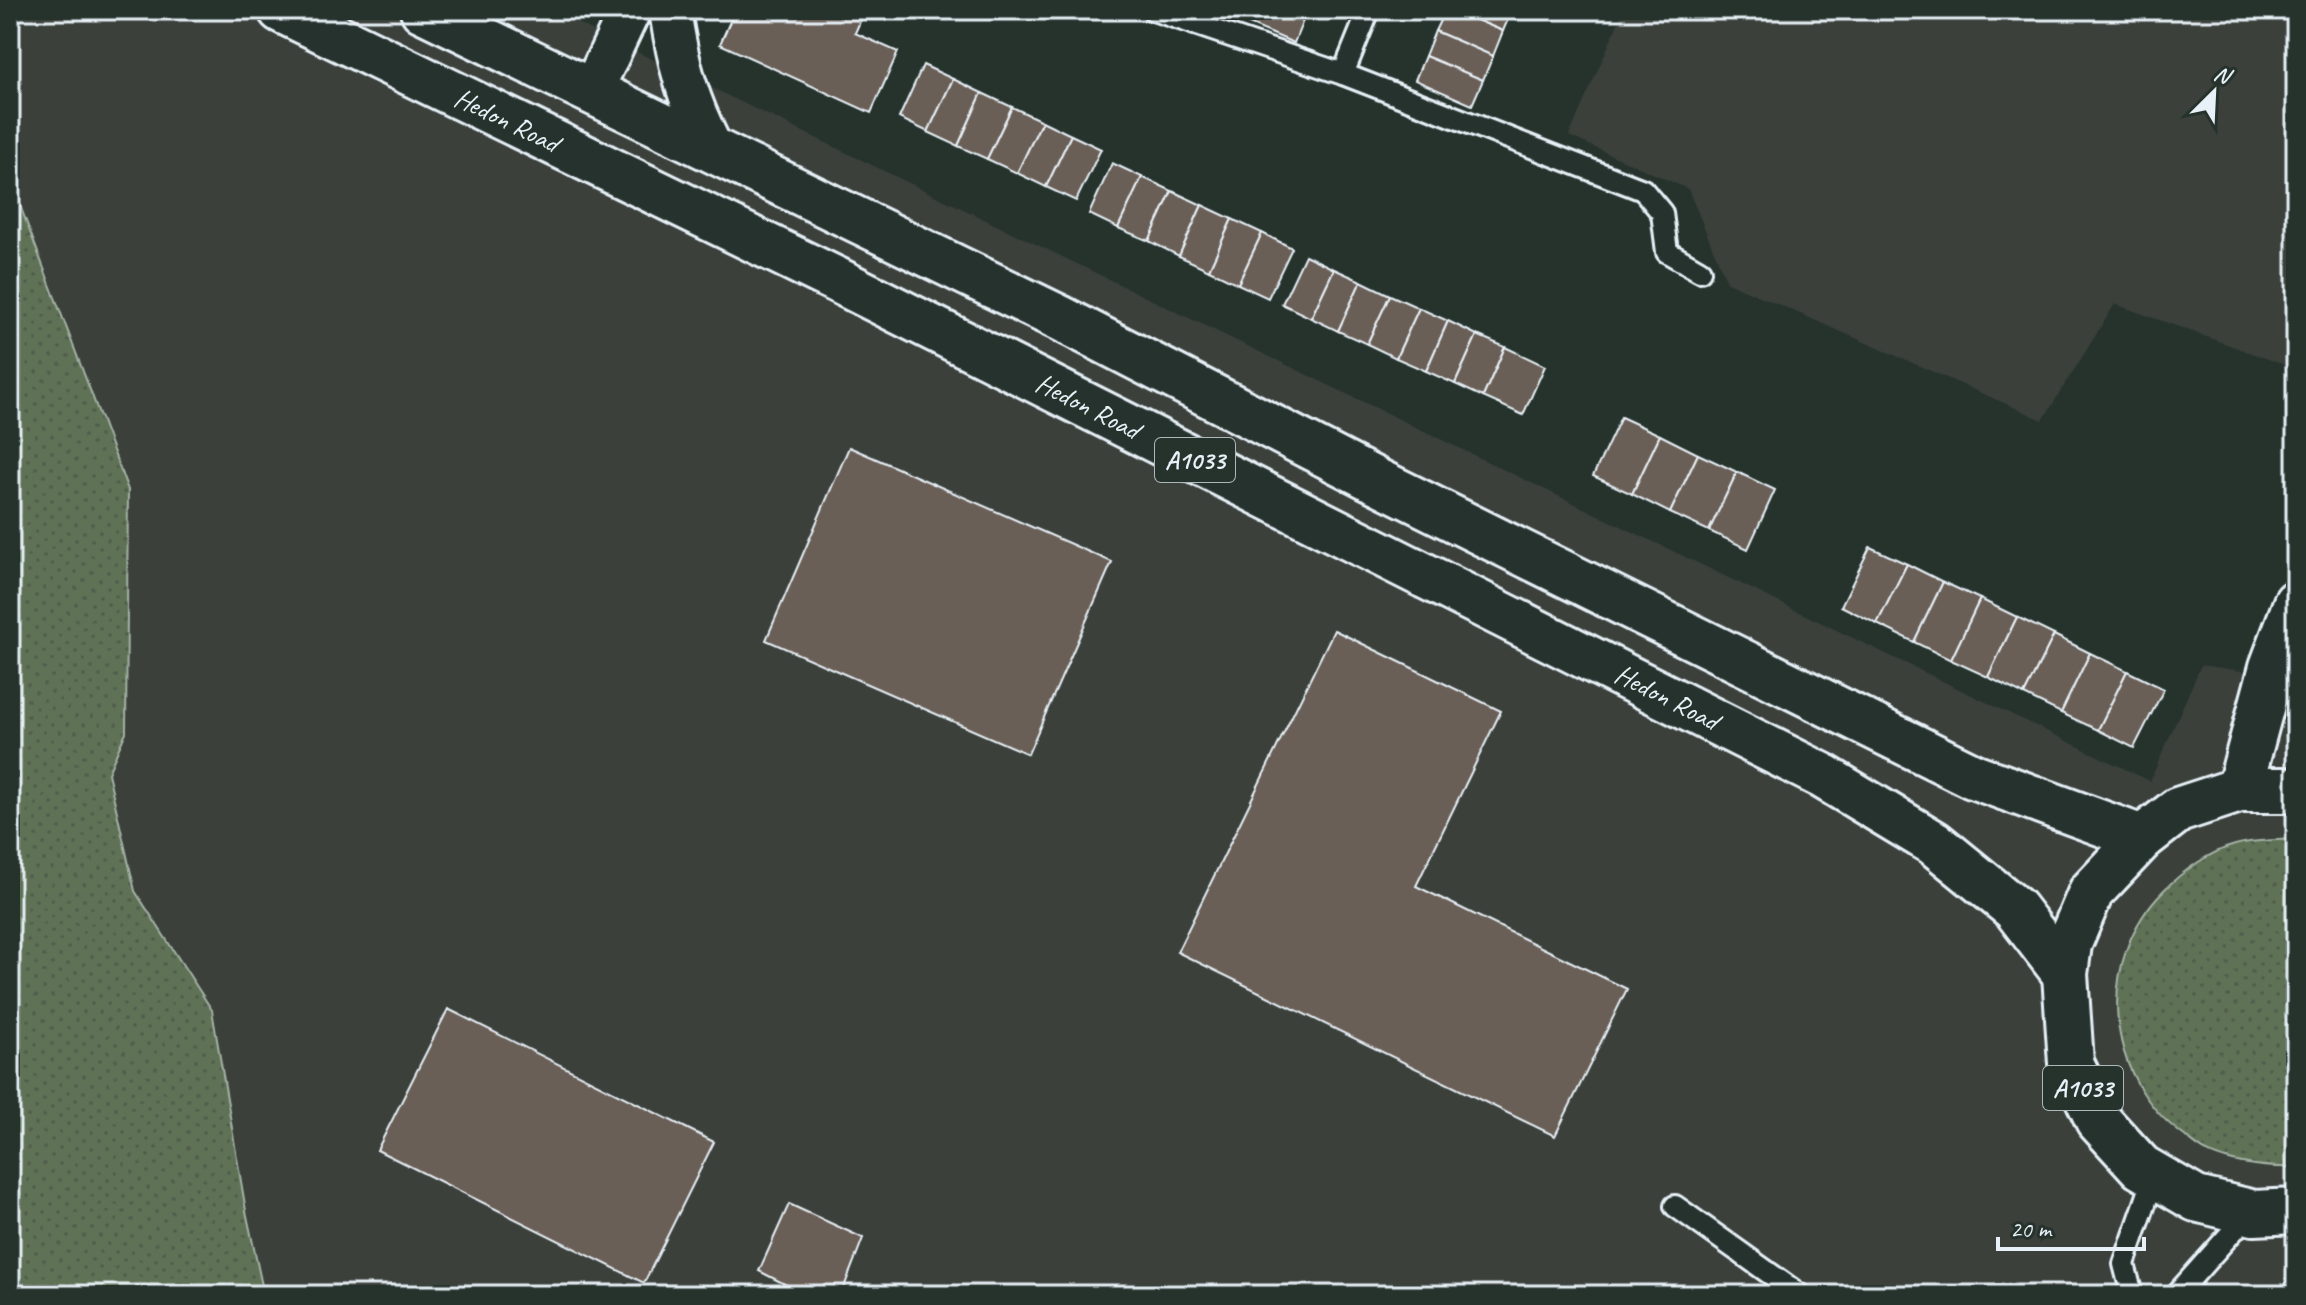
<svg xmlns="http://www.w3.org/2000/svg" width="2306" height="1305" viewBox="0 0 2306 1305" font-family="Caveat,sans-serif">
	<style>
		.built { fill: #3b403a }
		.grass { fill: url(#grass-dots); stroke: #a4b2a6; stroke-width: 2 }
		.building { fill: #6b5f57; stroke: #e8f1f8; stroke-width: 2 }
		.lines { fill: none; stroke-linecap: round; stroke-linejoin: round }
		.service-casing { stroke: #e8f1f8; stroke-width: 26 }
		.minor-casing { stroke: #e8f1f8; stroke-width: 46 }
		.tertiary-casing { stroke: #e8f1f8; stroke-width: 50 }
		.trunk-casing { stroke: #e8f1f8; stroke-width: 50 }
		.service { stroke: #26332d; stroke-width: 20 }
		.minor { stroke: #26332d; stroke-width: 40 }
		.tertiary { stroke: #26332d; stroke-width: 44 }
		.trunk { stroke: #26332d; stroke-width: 44 }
		.labels { text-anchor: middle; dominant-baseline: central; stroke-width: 6; stroke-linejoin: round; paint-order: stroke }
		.shield { fill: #26332d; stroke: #aeb8bb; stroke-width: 2 }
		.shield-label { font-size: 26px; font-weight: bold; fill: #e8f1f8 }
		.street-label { font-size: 28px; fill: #e8f1f8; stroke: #26332d }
	</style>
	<defs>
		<pattern id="grass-dots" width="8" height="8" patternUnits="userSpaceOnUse" patternTransform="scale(2)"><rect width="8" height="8" fill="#5f7254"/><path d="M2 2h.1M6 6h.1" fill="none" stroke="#515b4e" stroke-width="1.8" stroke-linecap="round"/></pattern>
	</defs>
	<rect width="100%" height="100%" fill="#26332d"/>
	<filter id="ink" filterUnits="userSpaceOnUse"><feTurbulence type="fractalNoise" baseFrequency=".0125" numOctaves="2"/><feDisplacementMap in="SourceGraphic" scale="16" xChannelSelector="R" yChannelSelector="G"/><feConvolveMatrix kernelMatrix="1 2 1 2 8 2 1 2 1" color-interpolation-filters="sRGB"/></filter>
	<g filter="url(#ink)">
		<g class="built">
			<path d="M 10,10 L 550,10 L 2150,781 L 2201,665 L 2296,679 L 2296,1295 L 10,1295 Z"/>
			<path d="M 1624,10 L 2296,10 L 2296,369 L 2115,304 L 2043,420 L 1727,282 L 1688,189 L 1569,136 Z"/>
		</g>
		<g class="grass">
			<path d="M 10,179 L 128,490 L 126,732 L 108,773 L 135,891 L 212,1010 L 246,1211 L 264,1295 L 10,1295 Z"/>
			<path d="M 2290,839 L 2296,840 L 2296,1167 C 2265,1168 2236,1165 2207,1152 C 2198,1148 2190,1140 2182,1134 C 2103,1076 2095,959 2164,890 C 2183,871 2209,852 2235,845 C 2252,840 2272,841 2290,839 Z"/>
		</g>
		<g class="building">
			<path d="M 735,10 L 865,10 L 855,33 L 898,52 L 871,113 L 720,44 Z"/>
			<path d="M 1227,10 L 1285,10 L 1304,18 L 1294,43 L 1225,14 Z"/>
			<path d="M 1445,10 L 1453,10 L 1503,31 L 1493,56 L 1435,31 Z"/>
			<path d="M 1453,10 L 1512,10 L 1503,31 Z"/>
			<path d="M 1435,31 L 1493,56 L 1483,80 L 1425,56 Z"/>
			<path d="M 1425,56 L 1483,80 L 1472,105 L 1415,80 Z"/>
			<path d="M 923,65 L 953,79 L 928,132 L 899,118 Z"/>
			<path d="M 953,79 L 982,93 L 958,146 L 928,132 Z"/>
			<path d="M 982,93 L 1012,107 L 987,159 L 958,146 Z"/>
			<path d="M 1012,107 L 1042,121 L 1017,173 L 987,159 Z"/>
			<path d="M 1042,121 L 1071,135 L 1046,187 L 1017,173 Z"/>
			<path d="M 1071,135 L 1101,149 L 1076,201 L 1046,187 Z"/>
			<path d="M 1112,163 L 1142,177 L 1118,228 L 1089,214 Z"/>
			<path d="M 1142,177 L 1172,191 L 1149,241 L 1118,228 Z"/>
			<path d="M 1172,191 L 1202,205 L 1179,256 L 1149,241 Z"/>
			<path d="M 1202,205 L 1232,219 L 1209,270 L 1179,256 Z"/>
			<path d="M 1232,219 L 1262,233 L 1238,284 L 1209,270 Z"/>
			<path d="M 1262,233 L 1292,248 L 1268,298 L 1238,284 Z"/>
			<path d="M 1305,255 L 1334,269 L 1311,318 L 1282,304 Z"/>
			<path d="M 1334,269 L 1361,281 L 1338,331 L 1311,318 Z"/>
			<path d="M 1361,281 L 1390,295 L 1367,344 L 1338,331 Z"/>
			<path d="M 1390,295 L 1419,308 L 1396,358 L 1367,344 Z"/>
			<path d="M 1419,308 L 1448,321 L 1426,371 L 1396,358 Z"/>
			<path d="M 1448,321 L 1477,335 L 1455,384 L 1426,371 Z"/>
			<path d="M 1477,335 L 1505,347 L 1483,397 L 1455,384 Z"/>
			<path d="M 1505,347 L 1545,366 L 1523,415 L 1483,397 Z"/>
			<path d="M 1621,417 L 1660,435 L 1632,494 L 1593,476 Z"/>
			<path d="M 1660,435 L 1698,454 L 1670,513 L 1632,494 Z"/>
			<path d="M 849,447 L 1112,562 L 1028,754 L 766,640 Z"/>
			<path d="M 1698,454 L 1737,472 L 1709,531 L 1670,513 Z"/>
			<path d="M 1737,472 L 1775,490 L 1748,549 L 1709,531 Z"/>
			<path d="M 1870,547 L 1907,564 L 1877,624 L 1841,606 Z"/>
			<path d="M 1907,564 L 1943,582 L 1914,642 L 1877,624 Z"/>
			<path d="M 1943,582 L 1980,599 L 1951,660 L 1914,642 Z"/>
			<path d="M 1980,599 L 2017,617 L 1988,677 L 1951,660 Z"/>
			<path d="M 2017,617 L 2054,635 L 2024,695 L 1988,677 Z"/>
			<path d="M 1334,630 L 1501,711 L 1416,886 L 1627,989 L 1555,1136 L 1177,952 Z"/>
			<path d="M 2054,635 L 2090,653 L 2061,713 L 2024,695 Z"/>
			<path d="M 2090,653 L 2127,671 L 2098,730 L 2061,713 Z"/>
			<path d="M 2127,671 L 2164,689 L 2134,748 L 2098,730 Z"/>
			<path d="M 448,1009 L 714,1142 L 644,1283 L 377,1150 Z"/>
			<path d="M 789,1204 L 863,1238 L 841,1295 L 806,1295 L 759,1271 Z"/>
		</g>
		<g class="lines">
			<g class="service-casing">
				<g id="service">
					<path d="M 1153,10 L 1343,74 L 1643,190 L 1662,213 L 1667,252 L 1700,271"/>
					<path d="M 1343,74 L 1369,10"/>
					<path d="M 1675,1206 L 1800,1295"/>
					<path d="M 2132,1295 L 2124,1264 L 2155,1175"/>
					<path d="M 2176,1295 L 2250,1212"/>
				</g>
			</g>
			<g class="minor-casing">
				<g id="minor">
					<path d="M 670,10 C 678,65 688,101 713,150"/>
					<path d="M 592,91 L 630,10"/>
				</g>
			</g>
			<g class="tertiary-casing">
				<path id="tertiary" d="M 2239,790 L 2272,667 L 2296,603"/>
			</g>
			<g class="trunk-casing">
				<g id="trunk">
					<path d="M 281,10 L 837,280 L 1821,775 L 1934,843 L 2015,909 L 2065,974"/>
					<path d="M 423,10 L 1060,318 L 1369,477 L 1973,776 L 2142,838"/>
					<path d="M 2296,790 L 2239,790 L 2178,810 L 2142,838 L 2091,892 L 2069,944 L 2065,974 L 2071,1063 L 2098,1120 L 2141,1167 L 2196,1199 L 2254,1213 L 2296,1211"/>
				</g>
			</g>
			<use href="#service" class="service"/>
			<use href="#minor" class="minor"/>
			<use href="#tertiary" class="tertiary"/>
			<use href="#trunk" class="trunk"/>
		</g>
	</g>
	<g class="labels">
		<g class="shield">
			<rect x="1155" y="438" width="80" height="44" rx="6"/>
			<rect x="2043" y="1066" width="80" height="44" rx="6"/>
		</g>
		<g class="shield-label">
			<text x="1195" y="460">A1033</text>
			<text x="2083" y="1088">A1033</text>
		</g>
		<g class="street-label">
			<text transform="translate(507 120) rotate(26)">Hedon Road</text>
			<text transform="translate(1088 406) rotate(27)">Hedon Road</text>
			<text transform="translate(1667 697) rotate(27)">Hedon Road</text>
		</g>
	</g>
	<rect width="2306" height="1305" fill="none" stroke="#26332d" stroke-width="40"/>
	<rect x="20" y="20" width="2266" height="1265" fill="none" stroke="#e8f1f8" stroke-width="3" filter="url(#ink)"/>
	<g transform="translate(2214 92) rotate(24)" stroke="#26332d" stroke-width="6" paint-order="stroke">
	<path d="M0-6L14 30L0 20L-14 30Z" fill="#e8f1f8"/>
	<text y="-12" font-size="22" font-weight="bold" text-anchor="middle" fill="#e8f1f8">N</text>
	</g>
	<path d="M1998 1237v12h146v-12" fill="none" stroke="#e8f1f8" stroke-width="4"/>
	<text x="2010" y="1237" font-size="24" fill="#e8f1f8" stroke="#26332d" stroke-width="6" paint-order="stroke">20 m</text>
</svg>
